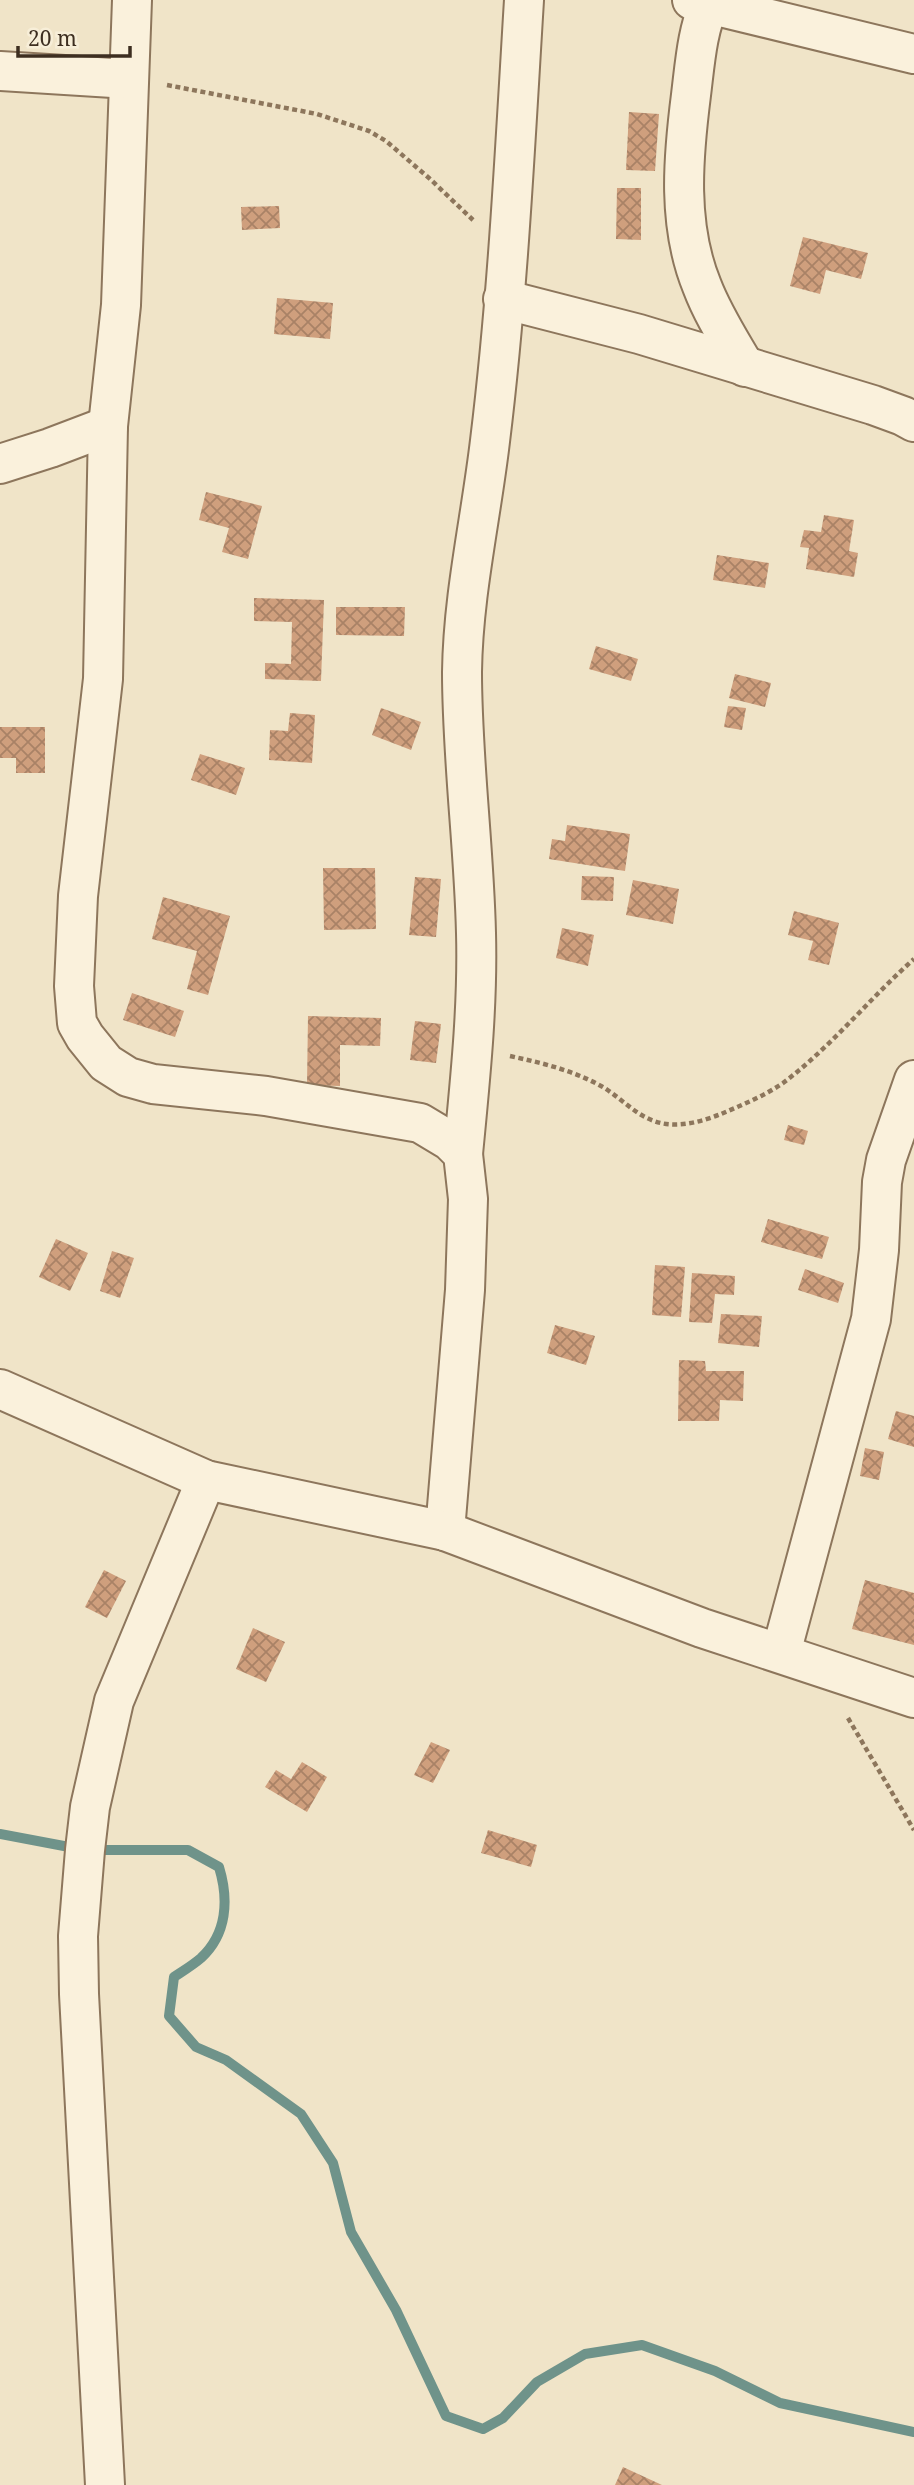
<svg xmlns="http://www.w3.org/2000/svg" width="914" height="2485" viewBox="0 0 914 2485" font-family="'Noto Serif',serif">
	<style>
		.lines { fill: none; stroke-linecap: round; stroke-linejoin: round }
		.stream { stroke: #6f938a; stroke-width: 10 }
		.building { fill: url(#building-cross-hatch) }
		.street-casing { stroke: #8d765c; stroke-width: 42 }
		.path { stroke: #8d765c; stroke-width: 4.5; stroke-dasharray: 5 3.5; stroke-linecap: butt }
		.street { stroke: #faf1dc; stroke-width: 38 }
	</style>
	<defs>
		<pattern id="building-cross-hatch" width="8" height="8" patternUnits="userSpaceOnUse" patternTransform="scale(1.75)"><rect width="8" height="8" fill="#cf9f7d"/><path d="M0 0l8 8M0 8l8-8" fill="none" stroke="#a98266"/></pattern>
	</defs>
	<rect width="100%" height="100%" fill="#f0e4c8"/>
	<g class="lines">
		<path class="stream" d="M 0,1834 L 85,1850 L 188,1850 L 219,1867 C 229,1900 227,1934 201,1958 C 193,1965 183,1971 174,1977 L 169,2016 L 196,2047 L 226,2060 L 301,2114 L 333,2163 L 351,2232 L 396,2310 L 446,2416 L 483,2429 L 503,2418 L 537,2382 L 585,2354 L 642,2345 L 715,2371 L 780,2403 L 914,2432"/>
	</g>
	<g class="building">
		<path d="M 629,112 L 659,114 L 655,171 L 626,170 Z"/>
		<path d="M 617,188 L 641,188 L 641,240 L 616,239 Z"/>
		<path d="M 279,206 L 280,228 L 242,230 L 241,207 Z"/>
		<path d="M 803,237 L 868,253 L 861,279 L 826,270 L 820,294 L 790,286 Z"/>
		<path d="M 277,298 L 333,303 L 330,339 L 274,334 Z"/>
		<path d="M 206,492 L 262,506 L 248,559 L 222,552 L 229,528 L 199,520 Z"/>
		<path d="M 824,515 L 854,520 L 849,551 L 858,553 L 854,577 L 806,569 L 809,548 L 800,547 L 804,530 L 821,532 Z"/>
		<path d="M 717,555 L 769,563 L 765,588 L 713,580 Z"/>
		<path d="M 254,598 L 324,600 L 321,681 L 265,679 L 265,663 L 291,664 L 292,622 L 254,621 Z"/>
		<path d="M 336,607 L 405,607 L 404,636 L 336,635 Z"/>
		<path d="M 596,646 L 638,659 L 631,681 L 589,669 Z"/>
		<path d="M 735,674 L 771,683 L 765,707 L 729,698 Z"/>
		<path d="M 728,706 L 746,708 L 742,730 L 724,727 Z"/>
		<path d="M 381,708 L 421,722 L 411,750 L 372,735 Z"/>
		<path d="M 290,713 L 315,715 L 312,763 L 269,760 L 270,730 L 288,731 Z"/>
		<path d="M 0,727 L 45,727 L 45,773 L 16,773 L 16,758 L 0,758 Z"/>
		<path d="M 200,754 L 245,768 L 236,795 L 191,780 Z"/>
		<path d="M 567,825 L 630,834 L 625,871 L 549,859 L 552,839 L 565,841 Z"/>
		<path d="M 323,868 L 375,868 L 376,929 L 324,930 Z"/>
		<path d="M 582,876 L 614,877 L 613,901 L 581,900 Z"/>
		<path d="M 415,877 L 441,879 L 436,937 L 409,935 Z"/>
		<path d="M 633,880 L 679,889 L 673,924 L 626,915 Z"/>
		<path d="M 163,897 L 230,916 L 208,995 L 187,989 L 197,951 L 152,939 Z"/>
		<path d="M 794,911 L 839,923 L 829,965 L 808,960 L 813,941 L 788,935 Z"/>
		<path d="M 562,928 L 594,935 L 588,966 L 556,958 Z"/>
		<path d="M 132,993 L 184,1011 L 175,1037 L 123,1020 Z"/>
		<path d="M 308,1016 L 381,1018 L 380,1046 L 340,1045 L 340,1086 L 307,1085 Z"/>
		<path d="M 415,1021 L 441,1024 L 436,1063 L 410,1060 Z"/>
		<path d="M 788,1125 L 808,1131 L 804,1145 L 784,1140 Z"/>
		<path d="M 768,1219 L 829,1237 L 822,1259 L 761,1242 Z"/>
		<path d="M 56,1239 L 88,1253 L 70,1291 L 39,1277 Z"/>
		<path d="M 112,1251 L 134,1258 L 120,1298 L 100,1291 Z"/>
		<path d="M 655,1265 L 685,1267 L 681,1317 L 652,1315 Z"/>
		<path d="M 805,1269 L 844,1283 L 838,1303 L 798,1290 Z"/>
		<path d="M 692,1273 L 735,1276 L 734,1295 L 715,1294 L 712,1323 L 689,1322 Z"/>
		<path d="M 721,1314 L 762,1316 L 759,1347 L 718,1343 Z"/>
		<path d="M 555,1325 L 595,1336 L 586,1365 L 547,1353 Z"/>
		<path d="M 679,1360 L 705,1361 L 706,1371 L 744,1371 L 743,1401 L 720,1400 L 719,1421 L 678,1421 Z"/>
		<path d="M 896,1411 L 914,1416 L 914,1447 L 888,1439 Z"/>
		<path d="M 865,1448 L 884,1452 L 879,1480 L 860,1476 Z"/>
		<path d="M 104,1570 L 126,1581 L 107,1618 L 85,1607 Z"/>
		<path d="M 865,1580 L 914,1593 L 914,1645 L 852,1629 Z"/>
		<path d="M 253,1628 L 285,1642 L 266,1682 L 236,1669 Z"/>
		<path d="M 431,1742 L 450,1750 L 433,1783 L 414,1775 Z"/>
		<path d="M 302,1762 L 327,1777 L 307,1812 L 265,1787 L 276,1770 L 291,1779 Z"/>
		<path d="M 488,1830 L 537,1845 L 531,1867 L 481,1853 Z"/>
		<path d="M 623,2467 L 662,2485 L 615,2485 Z"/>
	</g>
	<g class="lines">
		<g class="street-casing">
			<g id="street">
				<path d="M 132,0 L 121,305 L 108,426 L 103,679 L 78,896 L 74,986 L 77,1023 L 85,1037 L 106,1063 L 128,1077 L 153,1084 L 266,1096 L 420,1123 L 450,1141 L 463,1154 L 468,1199 L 465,1290 L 445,1531"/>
				<path d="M 692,0 L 914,54"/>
				<path d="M 711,0 C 697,29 695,63 691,95 C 683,158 677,225 702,286 C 713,315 730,341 745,367"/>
				<path d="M 0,71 L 129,79"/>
				<path d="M 503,299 L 639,334 L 873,405 L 903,416 L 914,422"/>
				<path d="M 0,464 L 50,448 L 108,426"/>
				<path d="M 463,1154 C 470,1081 478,1007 476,933 C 474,846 462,759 462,672 C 463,594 481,518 490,441 C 508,295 515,147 524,0"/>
				<path d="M 0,1389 L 206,1480 L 445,1531 L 702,1628 L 914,1698"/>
				<path d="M 781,1653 L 871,1319 L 879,1250 L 882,1182 L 886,1160 L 914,1080"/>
				<path d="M 105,2485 L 79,1994 L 78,1936 L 85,1850 L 90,1807 L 114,1701 L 206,1480"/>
			</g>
		</g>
		<g class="path">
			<path d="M 167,85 L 317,114 L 369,131 L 386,141 L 429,178 L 473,220"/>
			<path d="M 510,1056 C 542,1063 572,1070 601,1086 C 619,1096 634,1114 654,1121 C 675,1129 701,1122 721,1114 C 742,1105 764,1096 783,1083 C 831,1047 869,999 914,959"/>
			<path d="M 848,1718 L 914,1830"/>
		</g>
		<use href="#street" class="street"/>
	</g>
	<path d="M18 46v10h112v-10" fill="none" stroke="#3d2e20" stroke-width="3.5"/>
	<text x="28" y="46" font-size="21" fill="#3d2e20" stroke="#f7eed8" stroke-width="5" paint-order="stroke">20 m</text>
</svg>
